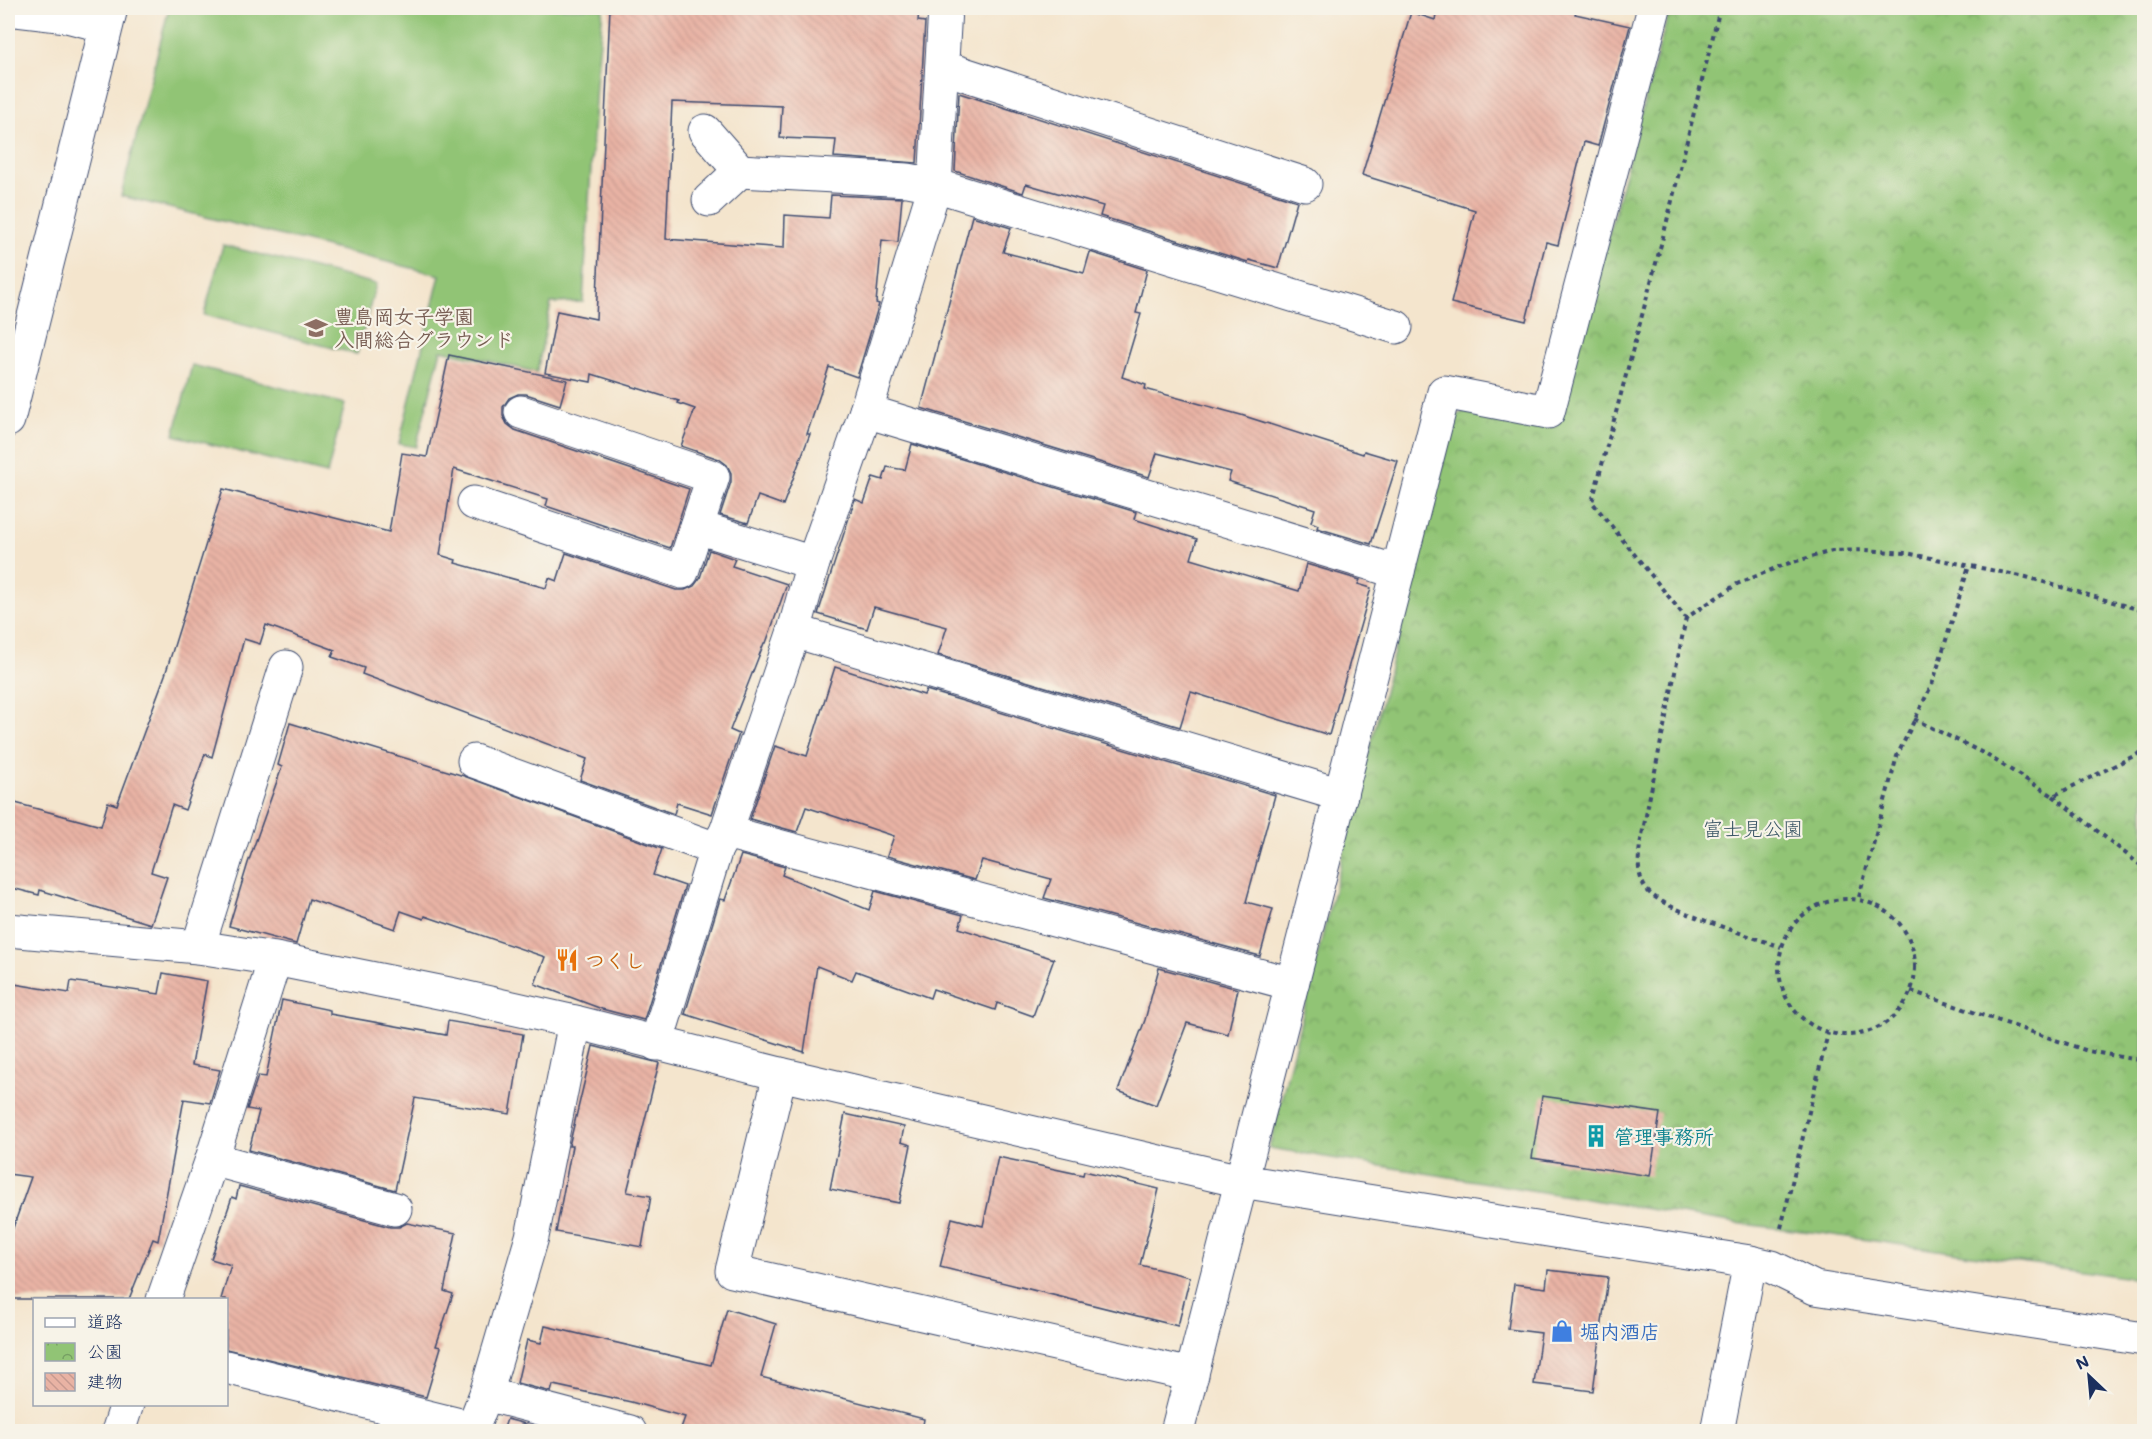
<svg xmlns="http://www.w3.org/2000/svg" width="2152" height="1439" viewBox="0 0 2152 1439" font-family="Mali,'Klee One',sans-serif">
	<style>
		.grass { fill: #91c475; stroke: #567a6a; stroke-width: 1.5 }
		.park { fill: url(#park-crowns); stroke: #567a6a; stroke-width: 1.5 }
		.building { fill: url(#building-back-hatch) }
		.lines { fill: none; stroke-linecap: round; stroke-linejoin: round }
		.minor-casing { stroke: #3c4a6f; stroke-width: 35 }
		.path { stroke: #3c4a6f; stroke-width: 4; stroke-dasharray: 4.5 4.5; stroke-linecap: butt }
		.minor { stroke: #fff; stroke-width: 33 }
		.labels { text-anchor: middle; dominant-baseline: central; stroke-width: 4.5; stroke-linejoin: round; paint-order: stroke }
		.education-label { font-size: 20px; font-weight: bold; fill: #785e54; stroke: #f7f3e8; text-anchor: start }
		.park-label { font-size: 20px; fill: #385464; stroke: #f7f3e8 }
		.food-label { font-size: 20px; font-weight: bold; fill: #c56008; stroke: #f7f3e8; text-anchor: start }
		.culture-label { font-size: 20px; font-weight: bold; fill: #0d838f; stroke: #f7f3e8; text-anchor: start }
		.shop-label { font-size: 20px; font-weight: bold; fill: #366cbe; stroke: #f7f3e8; text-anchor: start }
	</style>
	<defs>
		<pattern id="park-crowns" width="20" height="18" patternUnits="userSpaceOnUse" patternTransform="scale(1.5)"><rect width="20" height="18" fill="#91c475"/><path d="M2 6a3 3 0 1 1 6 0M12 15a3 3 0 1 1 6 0" fill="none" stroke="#76a063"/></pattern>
		<pattern id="building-back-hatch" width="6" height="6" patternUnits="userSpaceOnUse" patternTransform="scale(1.5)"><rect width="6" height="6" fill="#e9b3a4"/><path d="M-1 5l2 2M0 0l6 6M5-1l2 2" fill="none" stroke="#c79a90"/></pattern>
	</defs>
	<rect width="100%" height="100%" fill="#f7f3e8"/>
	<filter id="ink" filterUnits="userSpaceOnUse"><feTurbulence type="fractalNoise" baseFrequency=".0167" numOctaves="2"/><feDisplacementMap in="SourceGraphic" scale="12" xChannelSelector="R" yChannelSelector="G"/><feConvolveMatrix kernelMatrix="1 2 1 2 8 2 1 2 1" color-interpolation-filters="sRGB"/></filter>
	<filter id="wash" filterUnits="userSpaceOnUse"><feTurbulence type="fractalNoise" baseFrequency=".008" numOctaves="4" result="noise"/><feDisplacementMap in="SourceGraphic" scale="24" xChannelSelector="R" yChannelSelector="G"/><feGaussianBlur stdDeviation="1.35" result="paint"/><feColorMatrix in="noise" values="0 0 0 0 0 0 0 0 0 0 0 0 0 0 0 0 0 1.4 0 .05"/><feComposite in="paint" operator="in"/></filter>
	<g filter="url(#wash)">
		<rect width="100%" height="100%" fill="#f4e5cd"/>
		<g class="grass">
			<path d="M 169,8 L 603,8 L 596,83 L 583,302 L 551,303 L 537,372 L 441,350 L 416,447 L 399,444 L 440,275 L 121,196 Z"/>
			<path d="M 223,245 L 376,284 L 357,354 L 204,315 Z"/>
			<path d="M 192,365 L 345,404 L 327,474 L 174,435 Z"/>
		</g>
		<path class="park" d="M 1670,8 L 2144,8 L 2144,1280 L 1820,1233 L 1742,1224 L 1269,1148 L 1453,418 L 1466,410 L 1556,427 Z"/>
		<g id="blocks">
			<g class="building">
				<path d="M 610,8 L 919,8 L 918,21 L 925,22 L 917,163 L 834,157 L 836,140 L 780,138 L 782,106 L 672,102 L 666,239 L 784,248 L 785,215 L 829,218 L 831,195 L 902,198 L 898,242 L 882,240 L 876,303 L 879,304 L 857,377 L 829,367 L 807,434 L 810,434 L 783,505 L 758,496 L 748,523 L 720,515 L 731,482 L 731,473 L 727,465 L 719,459 L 681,446 L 695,409 L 678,403 L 679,401 L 592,374 L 591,382 L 545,373 L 557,311 L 596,319 Z"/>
				<path d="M 1437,8 L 1577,8 L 1575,14 L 1630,26 L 1598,146 L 1584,142 L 1558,245 L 1546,242 L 1526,321 L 1451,303 L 1475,210 L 1362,175 L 1411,12 L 1435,20 Z"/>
				<path d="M 959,93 L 1297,201 L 1278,268 L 1249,260 L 1248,262 L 1100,216 L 1103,206 L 1026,184 L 1023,193 L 955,171 Z"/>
				<path d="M 972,216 L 1011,228 L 1003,252 L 1084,273 L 1090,252 L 1147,270 L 1136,313 L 1141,314 L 1122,377 L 1146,385 L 1145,389 L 1241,415 L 1363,454 L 1364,451 L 1398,461 L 1371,544 L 1317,528 L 1318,525 L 1311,522 L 1315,509 L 1228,481 L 1231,472 L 1157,453 L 1149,477 L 921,408 Z"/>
				<path d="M 449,355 L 567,380 L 560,405 L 526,394 L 518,394 L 509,398 L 503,407 L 503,416 L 507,424 L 515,430 L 689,489 L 670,548 L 546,506 L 548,499 L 454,469 L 440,555 L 456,560 L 455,563 L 546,588 L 549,578 L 557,581 L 566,553 L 676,590 L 685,590 L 694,586 L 700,578 L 709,550 L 735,559 L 732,566 L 787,584 L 766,643 L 764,643 L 730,730 L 739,734 L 712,814 L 677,803 L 674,814 L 580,780 L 587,759 L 362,674 L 364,668 L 332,657 L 335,650 L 266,625 L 260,644 L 244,639 L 212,757 L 205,754 L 185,810 L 172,805 L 151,872 L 167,877 L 151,924 L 40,890 L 39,895 L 8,887 L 8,801 L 101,826 L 108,802 L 117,805 L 165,675 L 223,489 L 389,532 L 402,453 L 427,457 Z"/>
				<path d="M 912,444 L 1136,512 L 1134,519 L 1197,539 L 1191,559 L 1299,591 L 1306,564 L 1360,580 L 1358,584 L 1371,588 L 1329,735 L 1191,692 L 1180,727 L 938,655 L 947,627 L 874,607 L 867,629 L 818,614 L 855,499 L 864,503 L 873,477 L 883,480 L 887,467 L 905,470 Z"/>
				<path d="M 835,667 L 924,695 L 926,690 L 1275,795 L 1246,902 L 1273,909 L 1260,956 L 1044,898 L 1051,879 L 982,860 L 975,880 L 887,856 L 894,836 L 806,807 L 797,832 L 750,819 L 775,746 L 807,756 Z"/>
				<path d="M 290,723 L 464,776 L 662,849 L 653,875 L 685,886 L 644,1020 L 602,1009 L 535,984 L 545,957 L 425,916 L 424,919 L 401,911 L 395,929 L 309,899 L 296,944 L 229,926 L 248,863 L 282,767 L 278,765 Z"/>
				<path d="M 741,855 L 785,867 L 782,875 L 869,910 L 875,891 L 963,915 L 959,928 L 1054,959 L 1033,1016 L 997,1003 L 995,1010 L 933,989 L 930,998 L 856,971 L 852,980 L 817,966 L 804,1052 L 685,1014 L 720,899 L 725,900 Z"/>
				<path d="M 1159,968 L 1238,989 L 1228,1034 L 1187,1023 L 1156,1105 L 1118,1091 L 1145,1020 Z"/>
				<path d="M 163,973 L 207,981 L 192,1065 L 220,1070 L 210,1103 L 184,1099 L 158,1241 L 153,1239 L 129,1299 L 8,1299 L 8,1242 L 31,1177 L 8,1174 L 8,983 L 69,993 L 71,981 L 159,994 Z"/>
				<path d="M 282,1000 L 330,1010 L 330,1014 L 446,1035 L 448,1021 L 523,1034 L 510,1114 L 415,1098 L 395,1190 L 249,1150 L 259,1111 L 247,1109 L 258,1076 L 266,1077 Z"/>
				<path d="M 593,1046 L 659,1063 L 627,1192 L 651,1196 L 642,1247 L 556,1232 L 572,1146 L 569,1146 Z"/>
				<path d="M 1542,1096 L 1660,1113 L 1650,1176 L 1532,1158 Z"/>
				<path d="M 845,1114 L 904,1127 L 901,1142 L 911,1145 L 899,1203 L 830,1189 Z"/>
				<path d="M 998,1157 L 1083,1175 L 1084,1171 L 1159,1189 L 1140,1265 L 1190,1277 L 1178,1326 L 940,1267 L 952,1218 L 983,1226 Z"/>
				<path d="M 239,1186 L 390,1227 L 399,1227 L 407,1223 L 456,1233 L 444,1291 L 453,1294 L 436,1346 L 441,1347 L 426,1397 L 226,1349 L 226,1299 L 221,1299 L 231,1265 L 211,1259 L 232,1197 L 236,1199 Z"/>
				<path d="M 1548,1270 L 1608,1277 L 1593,1391 L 1534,1384 L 1541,1333 L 1508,1329 L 1514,1284 L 1546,1288 Z"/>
				<path d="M 727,1309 L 776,1324 L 761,1377 L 924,1419 L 922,1431 L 680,1431 L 685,1417 L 631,1402 L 553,1385 L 551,1392 L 517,1383 L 527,1340 L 541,1343 L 545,1326 L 711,1365 Z"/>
				<path d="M 507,1419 L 540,1428 L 539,1431 L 503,1431 Z"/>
			</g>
		</g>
	</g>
	<g filter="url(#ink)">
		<use href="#blocks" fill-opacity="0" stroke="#3c4a6f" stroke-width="1.5"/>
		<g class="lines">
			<g class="minor-casing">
				<g id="minor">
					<path d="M 8,9 L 67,16 L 106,26"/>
					<path d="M 942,67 L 1305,184"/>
					<path d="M 705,131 L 740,171 L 908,180 L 935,185 L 1396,327"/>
					<path d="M 709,200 L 740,171"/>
					<path d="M 866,411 L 1398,572"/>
					<path d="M 8,420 L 111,8"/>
					<path d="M 474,503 L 682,572 L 713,477 L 521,412"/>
					<path d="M 697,527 L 813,563"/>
					<path d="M 794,631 L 1341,795"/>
					<path d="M 474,761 L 716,849"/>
					<path d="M 726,832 L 1292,984"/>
					<path d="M 8,930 L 198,947 L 275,959 L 454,995 L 575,1022 L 780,1074 L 1241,1181 L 1750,1262 L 1772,1267 L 1815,1288 L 2144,1339"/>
					<path d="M 198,947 L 286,667"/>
					<path d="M 656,1044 L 716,849 L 726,832 L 794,631 L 813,563 L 866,411 L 935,185 L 945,8"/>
					<path d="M 780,1074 L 732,1271 L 1192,1375"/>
					<path d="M 212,1159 L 395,1209"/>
					<path d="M 163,1300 L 212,1159 L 275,959"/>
					<path d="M 226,1367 L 472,1428"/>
					<path d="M 486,1394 L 630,1432"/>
					<path d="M 118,1432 L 127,1404"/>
					<path d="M 471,1432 L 486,1394 L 532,1237 L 575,1022"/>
					<path d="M 1177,1432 L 1444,392 L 1548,412 L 1654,8"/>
					<path d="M 1717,1432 L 1750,1262"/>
				</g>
			</g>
			<g class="path">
				<path d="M 1720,8 L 1663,237 L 1592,502 L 1686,618 L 1737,584 L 1783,565 L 1832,551 L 1865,550 L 1906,553 L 2026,577 L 2144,611"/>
				<path d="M 1686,618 L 1640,845 C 1638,861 1637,877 1647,890 C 1662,910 1754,937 1781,947"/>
				<path d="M 1914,719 L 1985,754 L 2053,796 L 2144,751"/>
				<path d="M 2053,796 L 2144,868"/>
				<path d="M 1859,897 L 1897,756 L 1933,682 L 1969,566"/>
				<circle cx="1847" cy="967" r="68"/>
				<path d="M 1911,991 L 2088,1051 L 2144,1061"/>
				<path d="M 1781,1228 L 1828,1033"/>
			</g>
			<use href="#minor" class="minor"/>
		</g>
	</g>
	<defs>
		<g id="school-bare" transform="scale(1.8)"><path d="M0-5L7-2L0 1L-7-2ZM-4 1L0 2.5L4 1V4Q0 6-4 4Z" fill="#8d6e63" stroke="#f7f3e8" stroke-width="2.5" paint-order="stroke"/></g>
		<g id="restaurant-bare" transform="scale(1.8)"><path d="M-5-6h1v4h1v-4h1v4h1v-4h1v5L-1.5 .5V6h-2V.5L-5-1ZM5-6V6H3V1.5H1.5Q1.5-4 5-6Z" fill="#e8710a" stroke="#f7f3e8" stroke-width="2.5" paint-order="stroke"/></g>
		<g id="building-bare" transform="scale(1.8)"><path d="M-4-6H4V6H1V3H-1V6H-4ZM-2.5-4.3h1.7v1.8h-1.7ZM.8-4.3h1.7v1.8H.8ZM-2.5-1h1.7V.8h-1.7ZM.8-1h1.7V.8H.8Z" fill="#0f9aa8" stroke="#f7f3e8" stroke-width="2.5" paint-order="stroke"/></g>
		<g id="shop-bare" transform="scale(1.8)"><path d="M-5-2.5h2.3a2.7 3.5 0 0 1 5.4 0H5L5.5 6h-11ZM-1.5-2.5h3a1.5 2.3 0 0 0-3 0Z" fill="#3f7fe0" stroke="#f7f3e8" stroke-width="2.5" paint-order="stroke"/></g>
	</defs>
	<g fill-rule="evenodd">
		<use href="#school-bare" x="316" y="328"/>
		<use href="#restaurant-bare" x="567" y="960"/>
		<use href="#building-bare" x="1596" y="1136"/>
		<use href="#shop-bare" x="1562" y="1331"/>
	</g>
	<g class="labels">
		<g class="education-label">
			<text x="334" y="316">豊島岡女子学園<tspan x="334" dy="23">入間総合グラウンド</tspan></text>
		</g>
		<g class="park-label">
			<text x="1753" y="828">富士見公園</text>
		</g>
		<g class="food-label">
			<text x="585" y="960">つくし</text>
		</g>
		<g class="culture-label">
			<text x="1614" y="1136">管理事務所</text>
		</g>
		<g class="shop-label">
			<text x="1580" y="1331">堀内酒店</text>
		</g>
	</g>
	<rect width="2152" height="1439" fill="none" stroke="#f7f3e8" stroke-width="30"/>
	<rect x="33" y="1298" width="195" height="108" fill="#f7f3e8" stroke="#9fa5b1" stroke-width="1.5"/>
	<rect x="45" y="1318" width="30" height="9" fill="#ffffff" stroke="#9fa5b1" stroke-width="1.5"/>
	<text x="87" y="1328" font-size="18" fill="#1b2f5e">道路</text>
	<rect x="45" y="1343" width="30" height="18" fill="url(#park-crowns)" stroke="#9fa5b1" stroke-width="1.5"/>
	<text x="87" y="1358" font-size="18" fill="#1b2f5e">公園</text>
	<rect x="45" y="1373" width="30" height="18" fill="url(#building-back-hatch)" stroke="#9fa5b1" stroke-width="1.5"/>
	<text x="87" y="1388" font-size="18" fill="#1b2f5e">建物</text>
	<g transform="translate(2089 1376) rotate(334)" stroke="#f7f3e8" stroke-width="4.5" paint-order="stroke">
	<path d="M0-4.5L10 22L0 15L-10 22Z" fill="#1b2f5e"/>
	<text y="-9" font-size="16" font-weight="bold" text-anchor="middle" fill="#1b2f5e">N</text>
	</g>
</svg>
